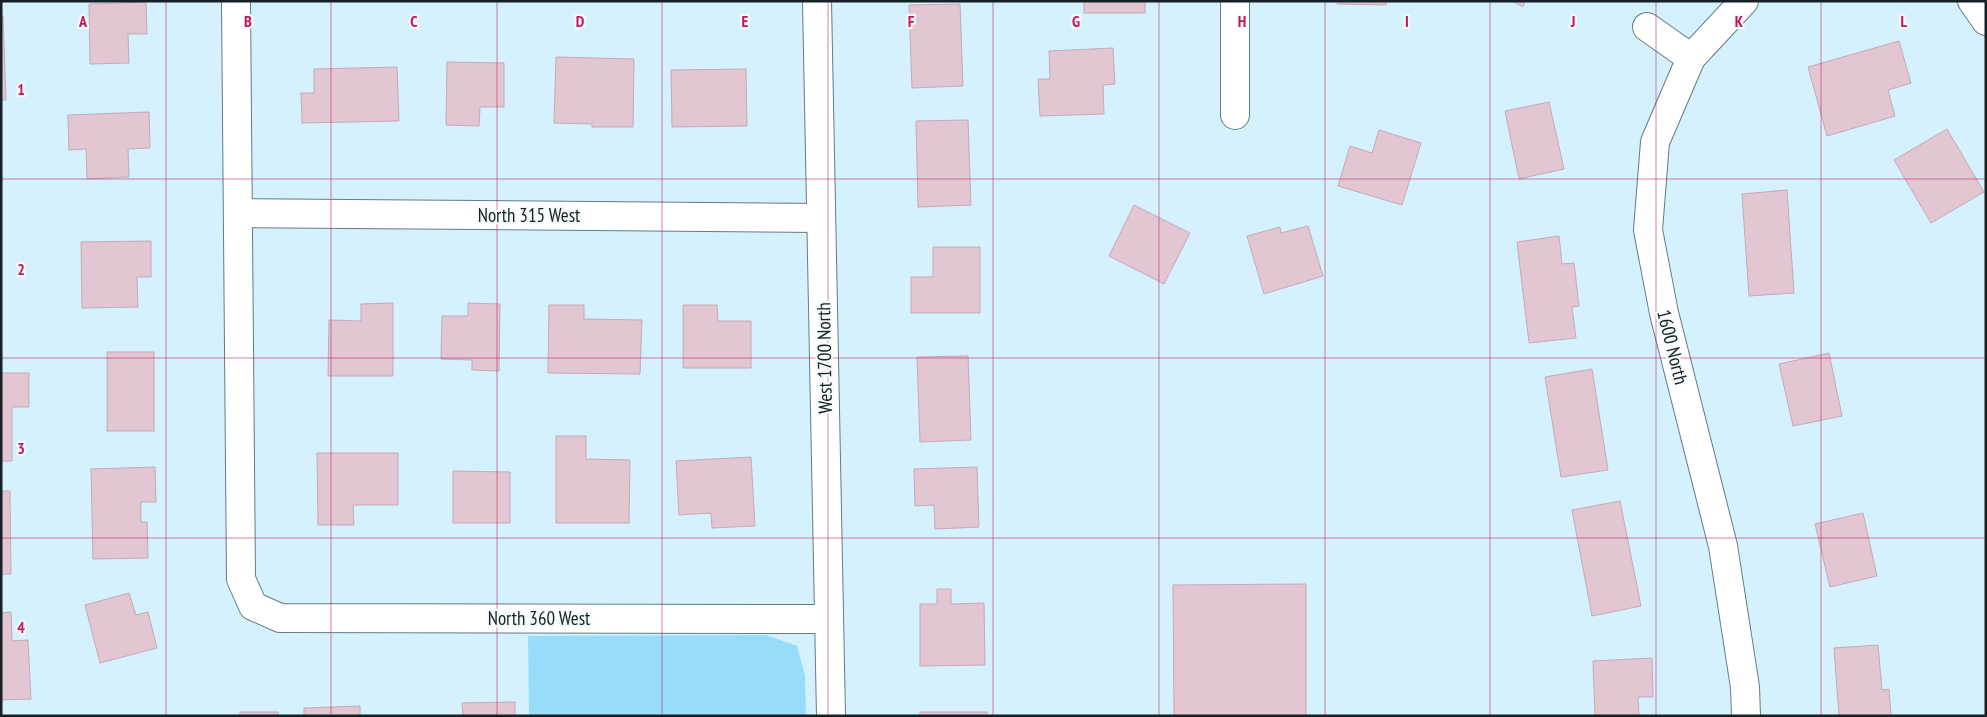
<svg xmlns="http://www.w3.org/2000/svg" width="1987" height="717" viewBox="0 0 1987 717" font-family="'PT Sans Narrow',sans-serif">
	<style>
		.green { fill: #97ddf9 }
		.building { fill: #e2c7d2; stroke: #c5aab6 }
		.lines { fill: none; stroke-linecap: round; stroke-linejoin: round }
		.street-casing { stroke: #627c87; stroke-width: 30 }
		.street { stroke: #fff; stroke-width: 28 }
		.grid { fill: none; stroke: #c2185b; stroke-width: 1; stroke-opacity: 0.55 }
		.labels { text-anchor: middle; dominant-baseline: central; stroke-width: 4.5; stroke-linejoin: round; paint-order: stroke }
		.street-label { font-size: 19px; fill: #162126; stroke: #f4fafc }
		.grid-label { font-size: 16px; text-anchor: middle; font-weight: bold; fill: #c2185b; stroke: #f4fafc; stroke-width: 4.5; stroke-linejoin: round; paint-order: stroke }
	</style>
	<rect width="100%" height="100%" fill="#d4f1fd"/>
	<path class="green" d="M 766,635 L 797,646 L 805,675 L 806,716 L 529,716 L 528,636 Z"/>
	<g class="building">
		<rect x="1084" y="1" width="61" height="12"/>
		<path d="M 1337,1 L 1386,1 L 1386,5 L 1337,4 Z"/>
		<path d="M 1512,1 L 1525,1 L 1523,7 Z"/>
		<path d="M 146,2 L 147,34 L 128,34 L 129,63 L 90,64 L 89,4 Z"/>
		<path d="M 960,4 L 963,86 L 912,88 L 909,5 Z"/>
		<path d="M 1,16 L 3,16 L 6,100 L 1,100 Z"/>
		<path d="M 1899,41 L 1911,83 L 1888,90 L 1895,116 L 1827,136 L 1808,67 Z"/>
		<path d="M 1113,48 L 1115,84 L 1103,85 L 1104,114 L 1040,116 L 1038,79 L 1050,79 L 1049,51 Z"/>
		<path d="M 556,57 L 634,59 L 633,127 L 592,127 L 592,124 L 554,123 Z"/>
		<path d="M 447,62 L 504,63 L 504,107 L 480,107 L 479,126 L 446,125 Z"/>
		<path d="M 397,67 L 399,121 L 302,123 L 301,93 L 314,93 L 314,69 Z"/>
		<path d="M 746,69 L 747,126 L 672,127 L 671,70 Z"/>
		<path d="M 1549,102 L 1564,169 L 1519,179 L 1505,111 Z"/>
		<path d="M 149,112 L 150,148 L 128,149 L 129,177 L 87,179 L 86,149 L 69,150 L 68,115 Z"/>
		<path d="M 968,120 L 971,205 L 918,207 L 916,121 Z"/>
		<path d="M 1947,129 L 1984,192 L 1931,223 L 1894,160 Z"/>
		<path d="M 1379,130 L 1421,143 L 1402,205 L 1338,186 L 1350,146 L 1372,153 Z"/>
		<path d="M 1787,190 L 1794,293 L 1749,296 L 1742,194 Z"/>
		<path d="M 1134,205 L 1190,233 L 1164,284 L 1109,256 Z"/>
		<path d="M 1308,226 L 1323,276 L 1264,294 L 1247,236 L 1280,227 L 1281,233 Z"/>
		<path d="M 1559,236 L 1562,264 L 1574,263 L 1579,306 L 1572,307 L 1576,338 L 1529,343 L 1517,242 Z"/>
		<path d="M 151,241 L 151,277 L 137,277 L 138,307 L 82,308 L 81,242 Z"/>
		<path d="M 933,247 L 980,247 L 980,313 L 911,313 L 911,277 L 933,277 Z"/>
		<path d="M 393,303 L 393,376 L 328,376 L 329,320 L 361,321 L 361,304 Z"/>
		<path d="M 468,303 L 500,304 L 499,371 L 472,370 L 472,360 L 441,359 L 442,316 L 468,316 Z"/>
		<path d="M 549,305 L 584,305 L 584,319 L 642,320 L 640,374 L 548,373 Z"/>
		<path d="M 683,305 L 717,305 L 718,321 L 751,321 L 751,368 L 683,368 Z"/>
		<rect x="107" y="352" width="47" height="79"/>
		<path d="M 1829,353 L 1842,416 L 1793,426 L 1779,364 Z"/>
		<path d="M 968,356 L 971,440 L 920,442 L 917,357 Z"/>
		<path d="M 1592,369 L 1608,470 L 1561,477 L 1545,377 Z"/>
		<path d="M 1,373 L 29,373 L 29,407 L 12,407 L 12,461 L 1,461 Z"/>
		<path d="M 556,436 L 586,436 L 586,459 L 630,460 L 629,523 L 556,523 Z"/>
		<path d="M 317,453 L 398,453 L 398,505 L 353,505 L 354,525 L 318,525 Z"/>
		<path d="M 751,457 L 755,526 L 712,528 L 711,513 L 679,515 L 676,461 Z"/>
		<path d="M 155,467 L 156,502 L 141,502 L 141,522 L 147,522 L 148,558 L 93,559 L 91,469 Z"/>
		<path d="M 977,467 L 979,527 L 935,529 L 934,505 L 915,506 L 914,469 Z"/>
		<path d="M 453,471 L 510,472 L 510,523 L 453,523 Z"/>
		<path d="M 1,491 L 10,491 L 11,574 L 1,574 Z"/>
		<path d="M 1620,501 L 1641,606 L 1592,616 L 1572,510 Z"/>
		<path d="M 1863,513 L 1877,576 L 1830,587 L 1815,524 Z"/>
		<path d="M 1306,584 L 1306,716 L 1174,716 L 1173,585 Z"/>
		<path d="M 937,589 L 951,589 L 951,604 L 984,603 L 985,665 L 920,666 L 920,604 L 937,604 Z"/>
		<path d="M 129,593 L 136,615 L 148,612 L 157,648 L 100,663 L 85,605 Z"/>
		<path d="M 11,612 L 12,641 L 28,640 L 31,699 L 1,700 L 1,613 Z"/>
		<path d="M 1878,645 L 1882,690 L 1889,689 L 1891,716 L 1839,716 L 1834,648 Z"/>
		<path d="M 1652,658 L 1653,697 L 1638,697 L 1639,716 L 1595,716 L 1593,661 Z"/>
		<path d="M 515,702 L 515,716 L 463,716 L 462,703 Z"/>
		<path d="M 360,706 L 360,716 L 304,716 L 304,708 Z"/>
		<rect x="240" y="712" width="38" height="4"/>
		<rect x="920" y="712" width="67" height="4"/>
	</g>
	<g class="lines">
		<g class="street-casing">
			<g id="street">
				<path d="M 236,1 L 241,579 L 253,606 L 280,618 L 829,619"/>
				<path d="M 817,1 L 831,716"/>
				<path d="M 1235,1 L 1235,115"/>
				<path d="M 1744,1 L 1691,58 L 1655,142 L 1648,230 L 1664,313 L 1723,546 L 1745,687 L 1746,716"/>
				<path d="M 1972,1 L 1986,21"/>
				<path d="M 1647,27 L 1691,58"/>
				<path d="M 238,213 L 821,218"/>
			</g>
		</g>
		<use href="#street" class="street"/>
	</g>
	<path class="grid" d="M 166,1 L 166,716M 331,1 L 331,716M 497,1 L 497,716M 662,1 L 662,716M 828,1 L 828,716M 993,1 L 993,716M 1159,1 L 1159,716M 1325,1 L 1325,716M 1490,1 L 1490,716M 1656,1 L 1656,716M 1821,1 L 1821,716M 1,179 L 1986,179M 1,358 L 1986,358M 1,538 L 1986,538"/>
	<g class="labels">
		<g class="street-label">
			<text x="529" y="215">North 315 West</text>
			<text transform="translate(1673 347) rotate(76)">1600 North</text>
			<text transform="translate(824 358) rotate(-91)">West 1700 North</text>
			<text x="539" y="618">North 360 West</text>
		</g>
	</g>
	<g class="grid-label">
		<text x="83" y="27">A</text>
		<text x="248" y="27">B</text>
		<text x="414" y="27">C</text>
		<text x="580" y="27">D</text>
		<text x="745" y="27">E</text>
		<text x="911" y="27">F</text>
		<text x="1076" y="27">G</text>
		<text x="1242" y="27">H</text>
		<text x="1407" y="27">I</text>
		<text x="1573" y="27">J</text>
		<text x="1739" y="27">K</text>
		<text x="1904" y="27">L</text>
		<text x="21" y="95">1</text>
		<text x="21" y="275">2</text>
		<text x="21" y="454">3</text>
		<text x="21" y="633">4</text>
	</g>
	<rect width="1987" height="717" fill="none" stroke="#162126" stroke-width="5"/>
</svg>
